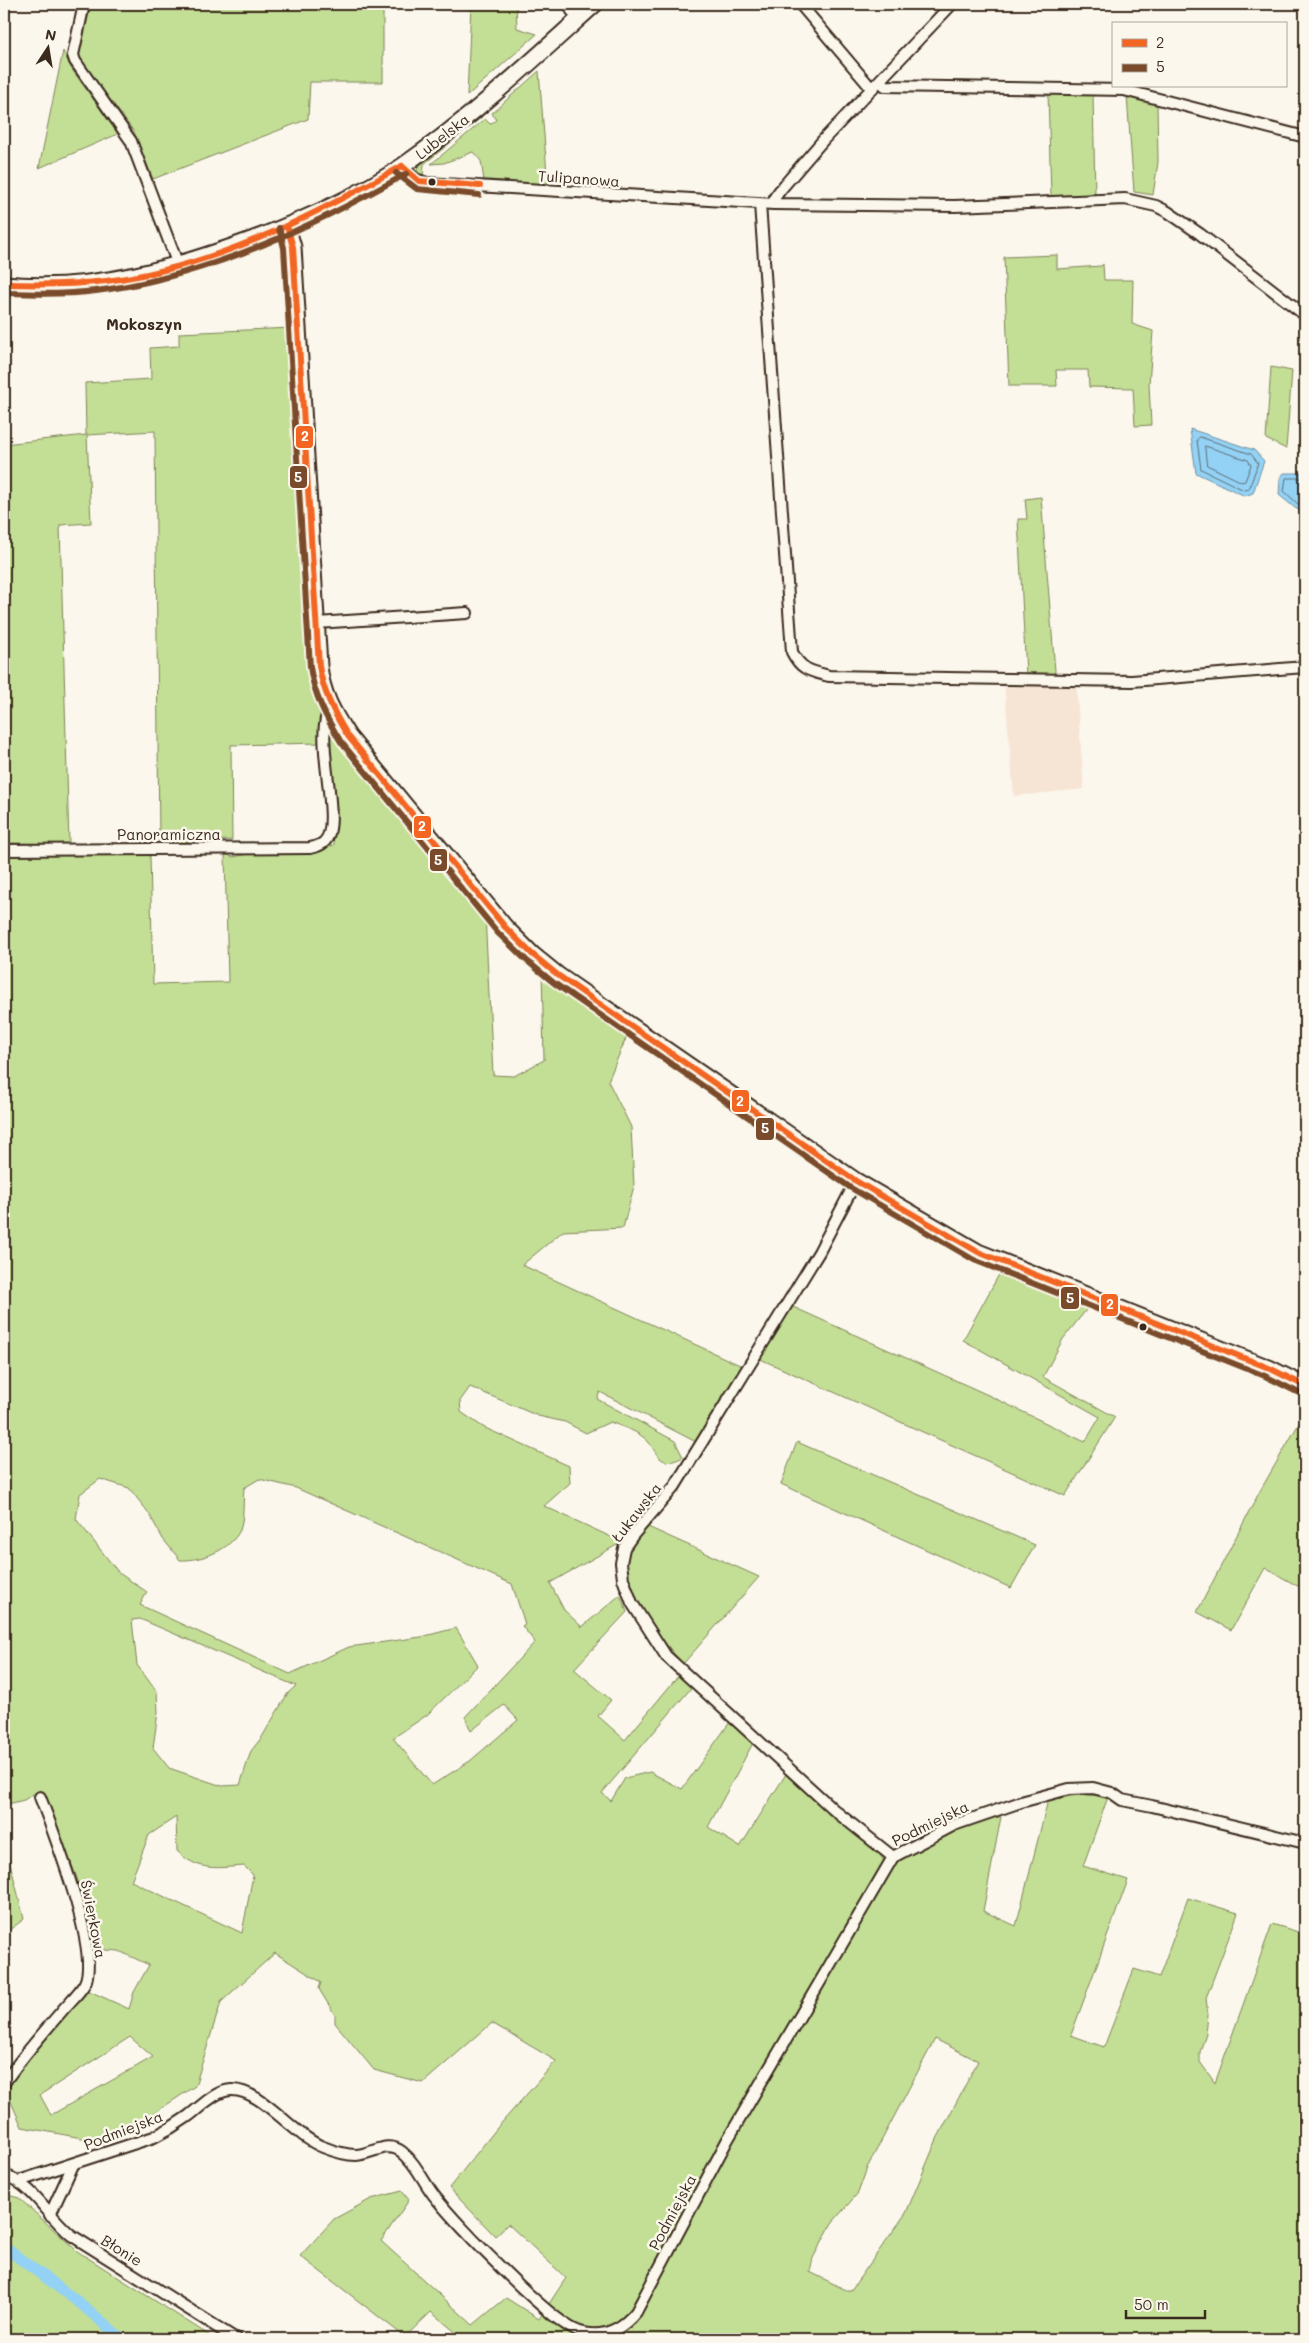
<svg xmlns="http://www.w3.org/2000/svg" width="1309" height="2343" viewBox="0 0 1309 2343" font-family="Mali,sans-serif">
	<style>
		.built { fill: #f6e4d4 }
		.green { fill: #c3de95; stroke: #7f845a; fill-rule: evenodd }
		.water { fill: #93d2f5; stroke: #708f9f }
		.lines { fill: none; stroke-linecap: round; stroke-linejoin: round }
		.shore { stroke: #5e6d74; stroke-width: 1 }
		.canal { stroke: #93d2f5; stroke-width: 11 }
		.street-casing { stroke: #3b2a1e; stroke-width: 14 }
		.secondary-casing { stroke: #3b2a1e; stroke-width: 19 }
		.street { stroke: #fbf7ec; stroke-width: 10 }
		.secondary { stroke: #fbf7ec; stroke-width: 15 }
		.bus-1-casing { stroke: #fbf7ec; stroke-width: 10 }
		.bus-2-casing { stroke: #fbf7ec; stroke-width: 10 }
		.bus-1 { stroke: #f26522; stroke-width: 6 }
		.bus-2 { stroke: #7a4b2a; stroke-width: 6 }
		.bus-dot { fill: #3b2a1e; stroke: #fbf7ec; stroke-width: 2 }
		.labels { text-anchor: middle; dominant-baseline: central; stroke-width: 5; stroke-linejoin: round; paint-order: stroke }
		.street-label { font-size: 15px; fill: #3b2a1e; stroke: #fbf7ec }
		.neighbourhood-label { font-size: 16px; font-weight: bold; fill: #3b2a1e; stroke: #fbf7ec }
		.line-badge { stroke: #fbf7ec; stroke-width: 2 }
		.badge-label { font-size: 14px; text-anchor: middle; font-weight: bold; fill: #fff }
	</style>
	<rect width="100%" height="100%" fill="#fbf7ec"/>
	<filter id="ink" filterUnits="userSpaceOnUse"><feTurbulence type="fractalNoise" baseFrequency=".02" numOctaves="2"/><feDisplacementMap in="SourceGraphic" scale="10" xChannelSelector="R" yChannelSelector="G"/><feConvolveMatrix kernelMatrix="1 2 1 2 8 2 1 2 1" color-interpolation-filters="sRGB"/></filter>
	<g filter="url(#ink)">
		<path class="built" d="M 1004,682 L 1076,683 L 1084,789 L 1014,796 Z"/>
		<g class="green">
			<path d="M 91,4 L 383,4 L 383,82 L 310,82 L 308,119 L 153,179 L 134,132 L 79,57 Z"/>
			<path d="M 471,4 L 516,4 L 517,28 L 537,34 L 467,96 Z"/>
			<path d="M 63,51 L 71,68 L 118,134 L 39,168 Z"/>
			<path d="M 539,71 L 548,186 L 484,181 L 481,161 L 473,152 L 444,163 L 431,164 L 485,119 L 490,124 L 496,120 L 492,113 Z"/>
			<path d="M 1048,93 L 1093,94 L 1095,194 L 1051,196 Z"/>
			<path d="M 1127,96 L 1157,102 L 1158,162 L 1153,195 L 1134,192 Z"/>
			<path d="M 479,114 L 482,117 L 424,164 L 423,177 L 420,176 L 417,170 L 419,163 Z"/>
			<path d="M 1057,255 L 1057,269 L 1101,266 L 1103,264 L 1104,280 L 1133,280 L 1132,324 L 1153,331 L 1149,384 L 1151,425 L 1135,426 L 1133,388 L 1089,387 L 1088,370 L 1056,370 L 1057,386 L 1009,386 L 1004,257 Z"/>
			<path d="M 292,328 L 322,743 L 231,745 L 232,840 L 159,843 L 155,431 L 87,435 L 91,523 L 60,525 L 69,844 L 4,843 L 4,444 L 86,435 L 85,383 L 151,379 L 150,348 L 179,346 L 179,333 Z"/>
			<path d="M 1271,367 L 1292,371 L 1286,449 L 1266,439 Z"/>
			<path d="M 1041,497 L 1055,671 L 1054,676 L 1026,675 L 1018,519 L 1027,519 L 1025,499 Z"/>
			<path d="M 333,725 L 485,914 L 493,1075 L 514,1076 L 544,1060 L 542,969 L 629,1031 L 608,1081 L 631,1127 L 634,1186 L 623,1228 L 563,1231 L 522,1265 L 742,1366 L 696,1442 L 600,1392 L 597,1399 L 675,1441 L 683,1457 C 656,1472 657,1446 643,1437 C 634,1430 620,1426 610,1422 L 586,1433 L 565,1422 L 538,1416 L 470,1387 L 460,1401 L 461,1412 L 483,1427 L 569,1466 L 570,1483 L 544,1506 L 622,1542 L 550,1583 L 564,1610 L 582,1627 L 620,1595 L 627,1612 L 574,1669 L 611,1700 L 598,1716 L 625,1740 L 679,1675 L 692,1687 L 602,1793 L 611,1801 L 625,1778 L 650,1772 L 682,1789 L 730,1722 L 753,1743 L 708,1827 L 740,1847 L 786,1774 L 849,1828 L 870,1841 L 888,1866 L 981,1818 L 1001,1817 L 983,1911 L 1016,1926 L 1048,1800 L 1083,1794 L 1108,1797 L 1083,1866 L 1128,1880 L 1071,2035 L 1104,2047 L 1134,1969 L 1159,1977 L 1188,1898 L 1238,1913 L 1206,1998 L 1208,2015 L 1206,2033 L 1200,2052 L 1200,2062 L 1215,2083 L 1272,1924 L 1305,1934 L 1305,2339 L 464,2339 L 431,2312 L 405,2337 L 300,2256 L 334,2219 L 371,2199 L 402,2191 L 409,2200 L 381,2241 L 473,2325 L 506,2298 L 539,2319 L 566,2278 L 508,2224 L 495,2236 L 449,2188 L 497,2128 L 556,2061 L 492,2023 L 423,2083 L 374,2070 L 335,2023 L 335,2015 L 319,1989 L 321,1982 L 275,1953 L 221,2002 L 195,2086 L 109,2143 L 22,2127 L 5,2088 L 19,2067 L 85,1989 L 129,2009 L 134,1992 L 149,1965 L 119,1951 L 91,1949 L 77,1878 L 43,1792 L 35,1793 L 24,1800 L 4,1805 L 4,855 L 150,855 L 153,984 L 228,982 L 225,854 L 233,857 L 254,853 L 307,854 L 334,845 L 327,737 L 328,729 ZM 100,1479 L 129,1488 L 148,1512 L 163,1539 L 180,1560 C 200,1561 230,1551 240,1530 C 244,1521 243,1498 244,1488 L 259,1479 L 296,1488 L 512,1584 L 525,1624 L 522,1626 L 535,1642 L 465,1717 L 471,1731 L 504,1705 L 518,1720 L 470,1761 L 432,1785 L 393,1738 L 427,1715 L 478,1665 L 456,1628 L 421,1637 L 349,1647 L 290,1674 L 140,1605 L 147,1592 L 119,1573 L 76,1519 L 80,1494 ZM 140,1619 L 296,1686 L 288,1693 L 262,1737 L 251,1751 L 240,1785 L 222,1786 L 169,1768 L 153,1748 L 158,1712 L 157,1692 L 137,1665 L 132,1620 ZM 176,1817 L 177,1851 C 199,1872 216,1868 244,1866 L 253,1875 L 242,1933 L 131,1881 L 149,1835 ZM 130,2037 L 153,2057 L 51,2115 L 40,2095 ZM 935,2039 L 978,2061 L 937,2139 L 906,2213 L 851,2290 L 846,2290 L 810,2272 L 813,2258 L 832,2223 L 858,2193 L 867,2168 Z"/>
			<path d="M 1002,1269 L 1090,1305 L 1063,1339 L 1043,1377 L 1115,1417 L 1065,1496 L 758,1358 L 791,1306 L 988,1395 L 1085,1442 L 1100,1417 L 963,1340 Z"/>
			<path d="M 1305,1413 L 1305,1590 L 1265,1568 L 1231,1630 L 1197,1612 L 1260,1491 Z"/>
			<path d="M 797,1442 L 1035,1545 L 1011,1588 L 781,1484 Z"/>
			<path d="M 648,1527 L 759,1577 L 683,1664 C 663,1641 614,1584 628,1552 C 632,1542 641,1535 648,1527 Z"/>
			<path d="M 4,1838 L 24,1919 L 4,1934 Z"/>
			<path d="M 4,2194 L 19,2198 L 77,2251 L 215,2339 L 4,2339 Z"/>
		</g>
		<g class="water">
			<path d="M 1190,429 L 1254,450 L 1264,461 L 1253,493 L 1245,496 L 1196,473 Z"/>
			<path d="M 1284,473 L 1305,473 L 1305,513 L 1295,508 L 1279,495 L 1280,478 Z"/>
		</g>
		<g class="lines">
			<g class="shore">
				<path d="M 1200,437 L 1251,454 L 1258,463 L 1249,489 L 1244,490 L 1201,469 L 1197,440 Z"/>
				<path d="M 1205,446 L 1248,460 L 1251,465 L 1245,481 L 1242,482 L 1207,465 Z"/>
				<path d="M 1305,478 L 1286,478 L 1284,491 L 1298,504 L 1305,508"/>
			</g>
			<path class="canal" d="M 4,2247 L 81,2304 L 122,2339"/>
			<g class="street-casing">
				<g id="street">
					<path d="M 84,4 L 73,55 L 75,61 L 131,141 L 178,265"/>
					<path d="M 569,4 L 572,11 L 580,18"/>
					<path d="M 800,4 L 872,89"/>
					<path d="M 880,81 L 885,86 L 1124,90 L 1305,137"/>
					<path d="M 402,166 L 415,179 L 427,183 L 774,204 L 955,206 L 1125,199 L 1156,206 L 1168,212 L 1200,234 L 1305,315"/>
					<path d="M 760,204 L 792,652 C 801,670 810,671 829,676 L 1132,681 L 1305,667"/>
					<path d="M 774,204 L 775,197 L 781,189 L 824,139 L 952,4"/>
					<path d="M 317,623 L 467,613"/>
					<path d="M 4,850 L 310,848 C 315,847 320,846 324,842 C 344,825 312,737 330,708"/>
					<path d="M 856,1181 L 819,1252 L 675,1486 L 633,1535 L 624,1548 L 621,1563 L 623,1579 L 632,1603 L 666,1656 L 834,1810 L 893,1857"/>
					<path d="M 4,2083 C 21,2058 41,2035 61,2012 C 68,2003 80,1993 85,1983 C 100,1950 53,1831 40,1797"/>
					<path d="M 4,2174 C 38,2190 44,2212 71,2235 L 236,2339"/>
					<path d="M 19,2181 L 154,2137 C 166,2131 176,2125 187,2117 C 200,2108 214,2091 231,2090 C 262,2089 292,2135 323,2147 C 333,2151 345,2155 356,2155 C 373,2154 387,2140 402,2152 C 417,2164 424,2184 436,2198 C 457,2225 552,2324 580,2332 C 603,2339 621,2330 636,2312 L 728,2139 L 893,1857 L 954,1825 L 1021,1802 L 1069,1789 L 1093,1788 L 1112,1793 L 1122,1800 L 1152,1806 L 1305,1843"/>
					<path d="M 50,2215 L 73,2165"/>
				</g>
			</g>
			<g class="secondary-casing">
				<g id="secondary">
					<path d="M 287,226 L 293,247 L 319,666 C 322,694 333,713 348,736 L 505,927 L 532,954 L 559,976 L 856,1181 L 978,1252 L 1269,1368 L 1305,1386"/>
					<path d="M 4,284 C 93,293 179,267 262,236 C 310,217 361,195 404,165 C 472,117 534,59 595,4"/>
				</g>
			</g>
			<use href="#street" class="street"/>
			<use href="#secondary" class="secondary"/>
			<g class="bus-1-casing">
				<g id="bus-1">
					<path d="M 402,166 L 419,181 L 480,186"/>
					<path d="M 287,226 L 293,247 L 319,666 C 323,692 334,714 348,736 L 505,927 L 532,954 L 559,976 L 856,1181 L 978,1252 L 1269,1368 L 1305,1386"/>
					<path d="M 4,284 C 38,285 72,285 106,281 C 212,268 311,217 402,166"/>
				</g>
			</g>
			<g class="bus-2-casing">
				<g id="bus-2">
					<path d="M 396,173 L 417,189 L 479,195"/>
					<path d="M 279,228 L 284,248 L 310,667 C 314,695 326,718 341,742 L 498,933 L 526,960 L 554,983 L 851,1188 L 974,1260 L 1265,1376 L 1301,1394"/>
					<path d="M 4,293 C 39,294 75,295 110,289 C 217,272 313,226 406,174"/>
				</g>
			</g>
			<use href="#bus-1" class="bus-1"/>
			<use href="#bus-2" class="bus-2"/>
		</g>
	</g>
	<g class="bus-dot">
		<circle cx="432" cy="182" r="4.5"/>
		<circle cx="1143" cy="1327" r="4.5"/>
	</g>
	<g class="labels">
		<g class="street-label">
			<text transform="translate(442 136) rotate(-38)">Lubelska</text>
			<text transform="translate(579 178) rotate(4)">Tulipanowa</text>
			<text x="169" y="834">Panoramiczna</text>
			<text transform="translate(636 1512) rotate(-52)">Łukawska</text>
			<text transform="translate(930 1823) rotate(-26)">Podmiejska</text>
			<text transform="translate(94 1919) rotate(79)">Świerkowa</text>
			<text transform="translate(123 2130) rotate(-21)">Podmiejska</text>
			<text transform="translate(672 2212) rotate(-62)">Podmiejska</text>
			<text transform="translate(122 2250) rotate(32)">Błonie</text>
		</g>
		<g class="neighbourhood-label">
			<text x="144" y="323">Mokoszyn</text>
		</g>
	</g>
	<g class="line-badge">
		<rect x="295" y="425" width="19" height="24" rx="5" fill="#f26522"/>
		<rect x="289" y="465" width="19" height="24" rx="5" fill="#7a4b2a"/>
		<rect x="413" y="815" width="19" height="24" rx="5" fill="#f26522"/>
		<rect x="429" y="848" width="19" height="24" rx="5" fill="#7a4b2a"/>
		<rect x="731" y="1089" width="19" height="24" rx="5" fill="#f26522"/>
		<rect x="755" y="1117" width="20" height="24" rx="5" fill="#7a4b2a"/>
		<rect x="1060" y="1286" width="20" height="24" rx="5" fill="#7a4b2a"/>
		<rect x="1100" y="1293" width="19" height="24" rx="5" fill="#f26522"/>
	</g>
	<g class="badge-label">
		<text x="305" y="441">2</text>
		<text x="298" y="482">5</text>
		<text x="422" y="831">2</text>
		<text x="438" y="865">5</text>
		<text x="740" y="1106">2</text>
		<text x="765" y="1133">5</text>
		<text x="1070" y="1303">5</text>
		<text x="1110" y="1309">2</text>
	</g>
	<rect width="1309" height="2343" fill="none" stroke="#fbf7ec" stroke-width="20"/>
	<rect x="10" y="10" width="1289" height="2323" fill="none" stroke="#3b2a1e" stroke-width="2" filter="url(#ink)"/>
	<rect x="1112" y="22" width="175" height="65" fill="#fbf7ec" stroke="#aea59a"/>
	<rect x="1122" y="39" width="25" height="8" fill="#f26522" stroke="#aea59a"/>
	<text x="1156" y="48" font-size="15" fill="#3b2a1e">2</text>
	<rect x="1122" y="64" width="25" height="8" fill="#7a4b2a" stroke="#aea59a"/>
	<text x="1156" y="72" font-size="15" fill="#3b2a1e">5</text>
	<g transform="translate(48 48) rotate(12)" stroke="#fbf7ec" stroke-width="4" paint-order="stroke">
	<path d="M0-4L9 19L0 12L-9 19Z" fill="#3b2a1e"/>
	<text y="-8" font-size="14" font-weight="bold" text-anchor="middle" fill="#3b2a1e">N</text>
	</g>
	<path d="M1126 2310v8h79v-8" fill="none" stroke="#3b2a1e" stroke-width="2.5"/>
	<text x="1134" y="2310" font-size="15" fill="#3b2a1e" stroke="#fbf7ec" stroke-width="4" paint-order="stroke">50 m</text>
</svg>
